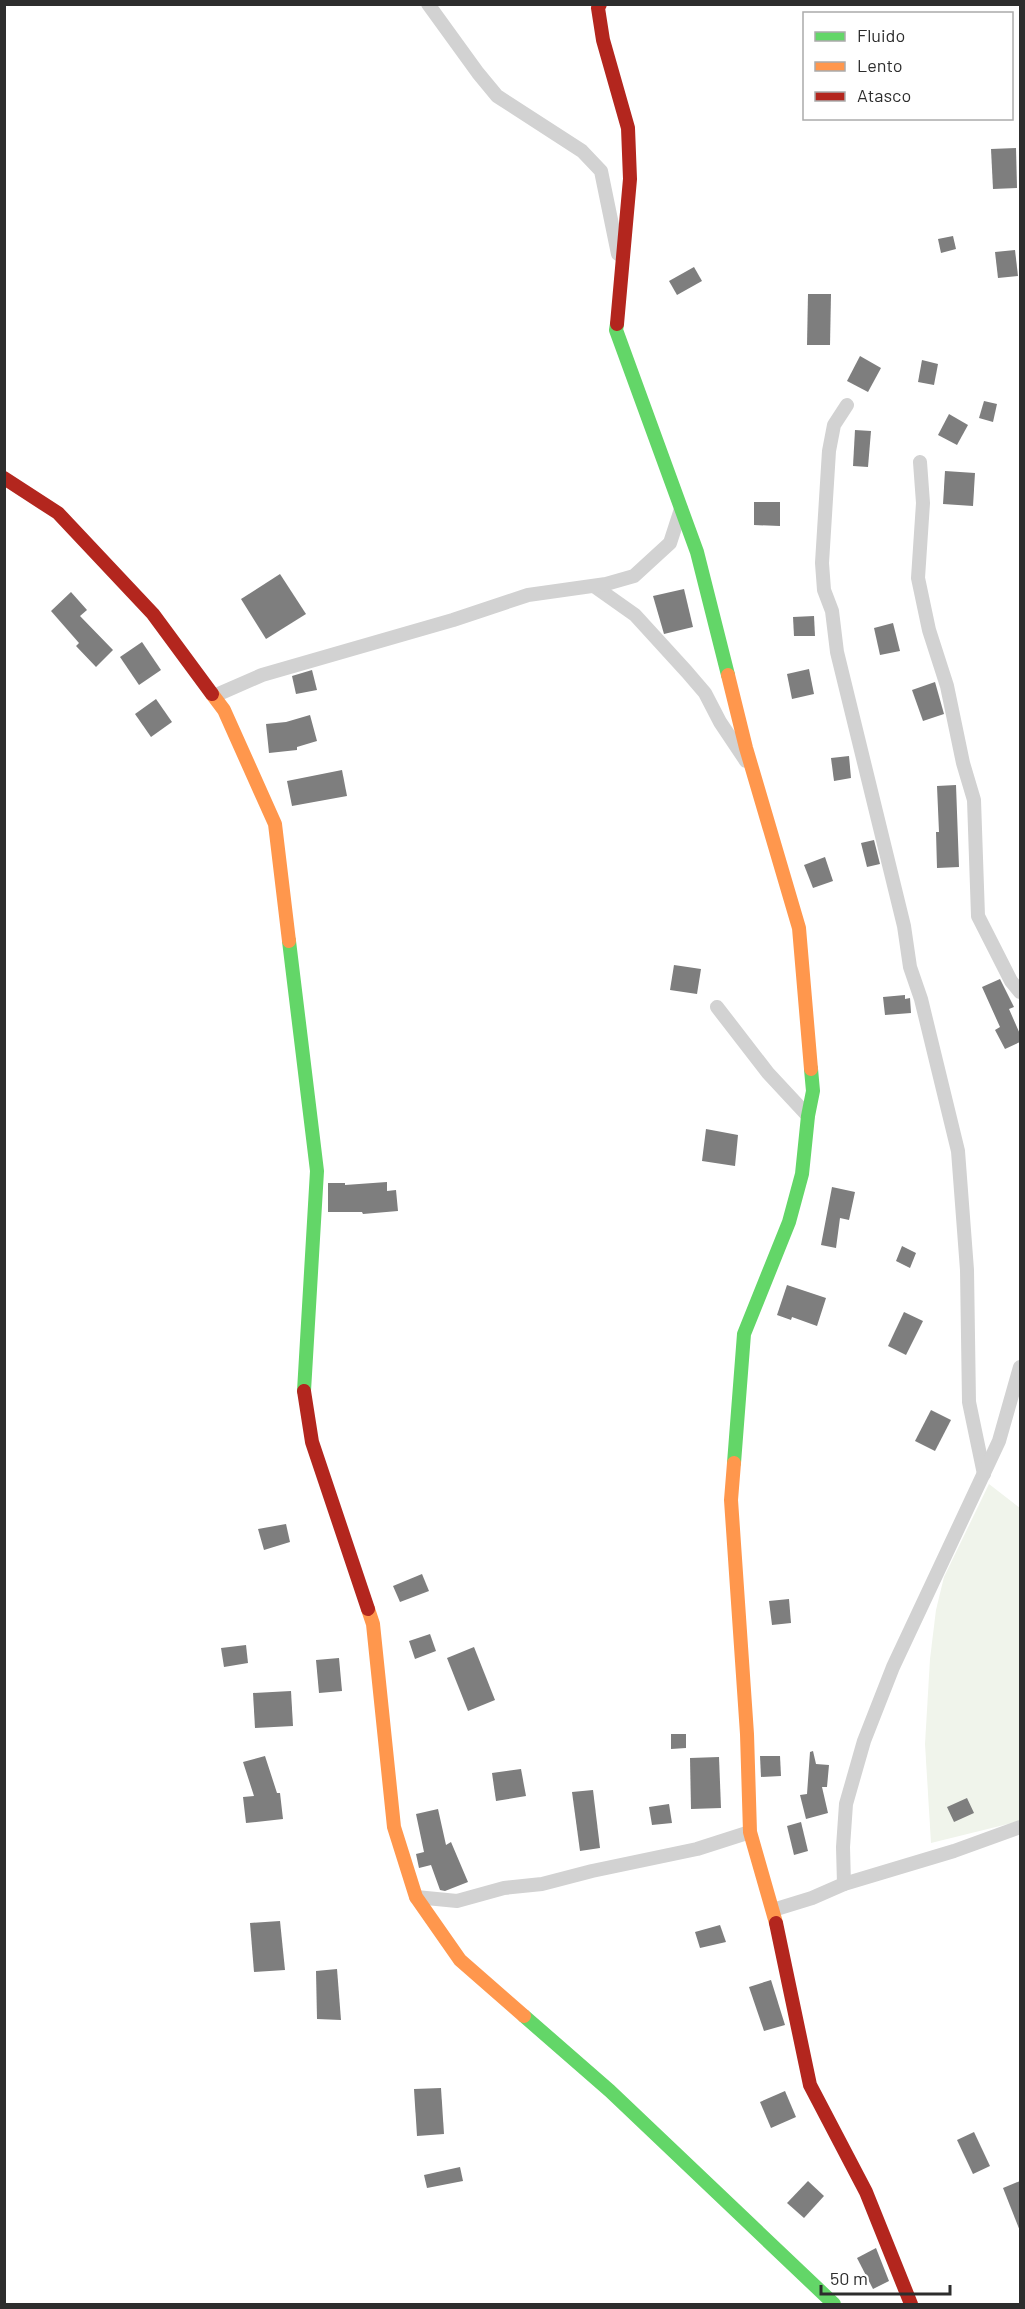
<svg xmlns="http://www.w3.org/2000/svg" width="1025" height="2309" viewBox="0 0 1025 2309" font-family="Barlow,sans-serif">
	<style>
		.green { fill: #f0f4eb }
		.building { fill: #7e7e7e }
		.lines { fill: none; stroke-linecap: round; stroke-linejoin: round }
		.street { stroke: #d2d2d2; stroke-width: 14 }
		.fast { stroke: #63d668; stroke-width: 14 }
		.slow { stroke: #ff974d; stroke-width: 14 }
		.jam { stroke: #b3261e; stroke-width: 14 }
	</style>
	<rect width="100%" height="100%" fill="#fff"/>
	<path class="green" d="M 989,1484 L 1020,1508 L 1020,1821 L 931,1843 L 925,1744 L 930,1659 L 936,1610 L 944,1577 Z"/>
	<g class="building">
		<path d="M 1016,148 L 1017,188 L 993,189 L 991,149 Z"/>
		<path d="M 953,236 L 956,249 L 941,253 L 938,239 Z"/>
		<path d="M 1015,250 L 1018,276 L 998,278 L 995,252 Z"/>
		<path d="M 694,267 L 702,281 L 677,295 L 669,281 Z"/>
		<path d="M 808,294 L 831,294 L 830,345 L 807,345 Z"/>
		<path d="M 860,356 L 881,368 L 868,392 L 847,381 Z"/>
		<path d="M 922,360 L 938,364 L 934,385 L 918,382 Z"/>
		<path d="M 984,401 L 997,404 L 993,422 L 979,418 Z"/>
		<path d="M 949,414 L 968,425 L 957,445 L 938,435 Z"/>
		<path d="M 855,430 L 871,431 L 868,467 L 853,466 Z"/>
		<path d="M 945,471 L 975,473 L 973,506 L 943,504 Z"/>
		<path d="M 754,502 L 780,502 L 780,526 L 754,525 Z"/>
		<path d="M 280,574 L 306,614 L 266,639 L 241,599 Z"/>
		<path d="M 684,589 L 693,627 L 664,634 L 653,596 Z"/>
		<path d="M 71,592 L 87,610 L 80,616 L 113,650 L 96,667 L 76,646 L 79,643 L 51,611 Z"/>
		<path d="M 814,616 L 815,636 L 794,636 L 793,617 Z"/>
		<path d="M 893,623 L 900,651 L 880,655 L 874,628 Z"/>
		<path d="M 142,642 L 161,670 L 139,685 L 120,657 Z"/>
		<path d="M 809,669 L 814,694 L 792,699 L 787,674 Z"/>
		<path d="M 312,670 L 317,690 L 296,694 L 292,676 Z"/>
		<path d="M 935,682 L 944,714 L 923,721 L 912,690 Z"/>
		<path d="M 156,699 L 172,722 L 151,737 L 135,714 Z"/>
		<path d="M 310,715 L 317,741 L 297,747 L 297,750 L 269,753 L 266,724 L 286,722 Z"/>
		<path d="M 849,756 L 851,778 L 834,781 L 831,758 Z"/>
		<path d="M 342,770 L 347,796 L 292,806 L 287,781 Z"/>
		<path d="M 956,785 L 959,867 L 937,868 L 936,832 L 939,832 L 937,786 Z"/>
		<path d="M 874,840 L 880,864 L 867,867 L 861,843 Z"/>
		<path d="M 825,857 L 833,881 L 813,888 L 804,865 Z"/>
		<path d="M 674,965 L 701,969 L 697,994 L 670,990 Z"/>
		<path d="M 1000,979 L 1014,1007 L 1009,1009 L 1020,1034 L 1020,1042 L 1005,1049 L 995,1030 L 1000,1027 L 982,987 Z"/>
		<path d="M 905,995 L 905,999 L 910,998 L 911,1013 L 885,1015 L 883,997 Z"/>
		<path d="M 706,1129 L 738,1135 L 735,1166 L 702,1161 Z"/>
		<path d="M 387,1182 L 387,1191 L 396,1190 L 398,1211 L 363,1214 L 362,1212 L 328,1212 L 328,1183 L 345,1183 L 345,1185 Z"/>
		<path d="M 832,1187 L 855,1192 L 849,1220 L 840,1218 L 836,1248 L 821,1245 Z"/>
		<path d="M 902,1246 L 916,1253 L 910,1268 L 896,1261 Z"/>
		<path d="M 787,1285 L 826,1298 L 817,1326 L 792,1317 L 791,1320 L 777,1315 Z"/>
		<path d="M 904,1312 L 923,1321 L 906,1355 L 888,1346 Z"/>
		<path d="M 931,1410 L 951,1420 L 935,1451 L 915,1441 Z"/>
		<path d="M 286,1524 L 290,1542 L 264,1550 L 258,1529 Z"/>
		<path d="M 422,1574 L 429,1591 L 400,1602 L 393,1586 Z"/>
		<path d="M 789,1599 L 791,1623 L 772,1625 L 769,1601 Z"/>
		<path d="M 430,1634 L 436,1651 L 415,1659 L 409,1641 Z"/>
		<path d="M 246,1645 L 248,1663 L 224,1667 L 221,1648 Z"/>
		<path d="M 474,1647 L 495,1700 L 468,1711 L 447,1658 Z"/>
		<path d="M 339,1658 L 342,1691 L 319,1693 L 316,1660 Z"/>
		<path d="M 291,1691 L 293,1726 L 255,1728 L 253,1693 Z"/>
		<path d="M 671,1734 L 686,1734 L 686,1748 L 671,1749 Z"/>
		<path d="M 813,1751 L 816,1764 L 829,1765 L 827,1787 L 822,1787 L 828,1813 L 806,1819 L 800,1795 L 807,1794 L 810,1752 Z"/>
		<path d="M 265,1756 L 277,1793 L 280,1793 L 283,1819 L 246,1823 L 243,1797 L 254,1796 L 243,1762 Z"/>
		<path d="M 760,1756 L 780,1756 L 781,1776 L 761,1777 Z"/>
		<path d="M 719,1757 L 721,1808 L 691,1809 L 690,1758 Z"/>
		<path d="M 521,1769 L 526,1796 L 496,1801 L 492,1773 Z"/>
		<path d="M 593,1790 L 600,1848 L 580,1851 L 572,1792 Z"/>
		<path d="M 967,1798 L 974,1813 L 954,1822 L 947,1807 Z"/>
		<path d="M 669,1804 L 672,1823 L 652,1825 L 649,1807 Z"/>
		<path d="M 438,1809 L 446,1845 L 451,1842 L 468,1882 L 445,1891 L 440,1890 L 431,1865 L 419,1868 L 416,1854 L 424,1852 L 416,1814 Z"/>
		<path d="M 801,1822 L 808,1851 L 794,1855 L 787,1826 Z"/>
		<path d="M 280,1921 L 285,1970 L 254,1972 L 250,1923 Z"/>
		<path d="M 720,1925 L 726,1942 L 700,1948 L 695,1932 Z"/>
		<path d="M 337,1969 L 341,2020 L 317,2019 L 316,1971 Z"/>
		<path d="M 771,1980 L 785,2025 L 764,2031 L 749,1987 Z"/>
		<path d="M 441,2088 L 444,2134 L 417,2136 L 414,2089 Z"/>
		<path d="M 785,2091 L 796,2117 L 771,2128 L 760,2102 Z"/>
		<path d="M 974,2132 L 990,2166 L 973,2174 L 957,2140 Z"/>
		<path d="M 460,2167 L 463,2181 L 427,2188 L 424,2175 Z"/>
		<path d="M 808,2181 L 824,2196 L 804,2218 L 787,2203 Z"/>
		<path d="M 1020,2181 L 1020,2231 L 1003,2188 Z"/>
		<path d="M 876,2248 L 889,2281 L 873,2289 L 857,2258 Z"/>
	</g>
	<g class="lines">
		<g class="street">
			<path d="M 428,4 L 478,73 L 497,96 L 582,151 L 601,171 L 618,254"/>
			<path d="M 847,405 L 834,425 L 829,451 L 822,563 L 824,590 L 832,611 L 837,652 L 904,926 L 910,967 L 921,999 L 958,1151 L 967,1270 L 969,1402 L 984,1474"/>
			<path d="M 920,462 L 923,503 L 918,578 L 929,630 L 947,686 L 963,763 L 974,800 L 978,916 L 1011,981 L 1020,992"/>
			<path d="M 594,586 L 635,615 L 687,672 L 705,693 L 720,722 L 746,761"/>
			<path d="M 214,696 L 262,675 L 453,620 L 528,595 L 606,584 L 634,576 L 670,543 L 681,509"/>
			<path d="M 717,1007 L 768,1073 L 808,1116"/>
			<path d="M 844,1884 L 954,1851 L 1020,1827"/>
			<path d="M 416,1897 L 457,1901 L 504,1888 L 542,1884 L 592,1871 L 697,1849 L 750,1832"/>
			<path d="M 773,1910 L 812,1898 L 844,1884 L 843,1847 L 846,1804 L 864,1741 L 893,1667 L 999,1441 L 1020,1367"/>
		</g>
		<g class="fast">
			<path d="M 617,324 L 616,330 L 697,552 L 728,675"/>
			<path d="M 289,941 L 317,1171 L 304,1391"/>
			<path d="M 734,1463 L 744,1334 L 789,1222 L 802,1174 L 808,1116 L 813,1091 L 811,1069"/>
			<path d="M 524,2016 L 610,2091 L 834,2304"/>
		</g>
		<g class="slow">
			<path d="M 728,675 L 746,748 L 799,928 L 811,1069"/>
			<path d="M 212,694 L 224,710 L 275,824 L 289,941"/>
			<path d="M 734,1463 L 731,1500 L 747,1734 L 750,1832 L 776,1923"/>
			<path d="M 368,1609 L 373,1624 L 394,1827 L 416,1897 L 460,1960 L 524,2016"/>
		</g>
		<g class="jam">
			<path d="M 600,4 L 598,8 L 603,40 L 628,128 L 630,179 L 617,324"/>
			<path d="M 4,478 L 58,513 L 153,614 L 212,694"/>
			<path d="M 304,1391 L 312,1442 L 368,1609"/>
			<path d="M 776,1923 L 810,2085 L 866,2192 L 911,2304"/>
		</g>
	</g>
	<rect width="1025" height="2309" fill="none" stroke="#2d2d2d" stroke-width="12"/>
	<rect x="803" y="12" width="210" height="108" fill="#ffffff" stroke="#ababab" stroke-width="1.5"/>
	<rect x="815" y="32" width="30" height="9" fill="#63d668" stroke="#ababab" stroke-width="1.5"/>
	<text x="857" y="42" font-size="18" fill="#2d2d2d">Fluido</text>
	<rect x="815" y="62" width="30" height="9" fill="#ff974d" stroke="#ababab" stroke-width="1.5"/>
	<text x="857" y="72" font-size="18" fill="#2d2d2d">Lento</text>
	<rect x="815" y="92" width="30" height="9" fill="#b3261e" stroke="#ababab" stroke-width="1.5"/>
	<text x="857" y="102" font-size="18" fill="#2d2d2d">Atasco</text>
	<path d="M821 2285v9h129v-9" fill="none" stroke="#2d2d2d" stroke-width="3"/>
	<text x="830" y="2285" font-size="18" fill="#2d2d2d" stroke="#ffffff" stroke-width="4.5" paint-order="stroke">50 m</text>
</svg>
